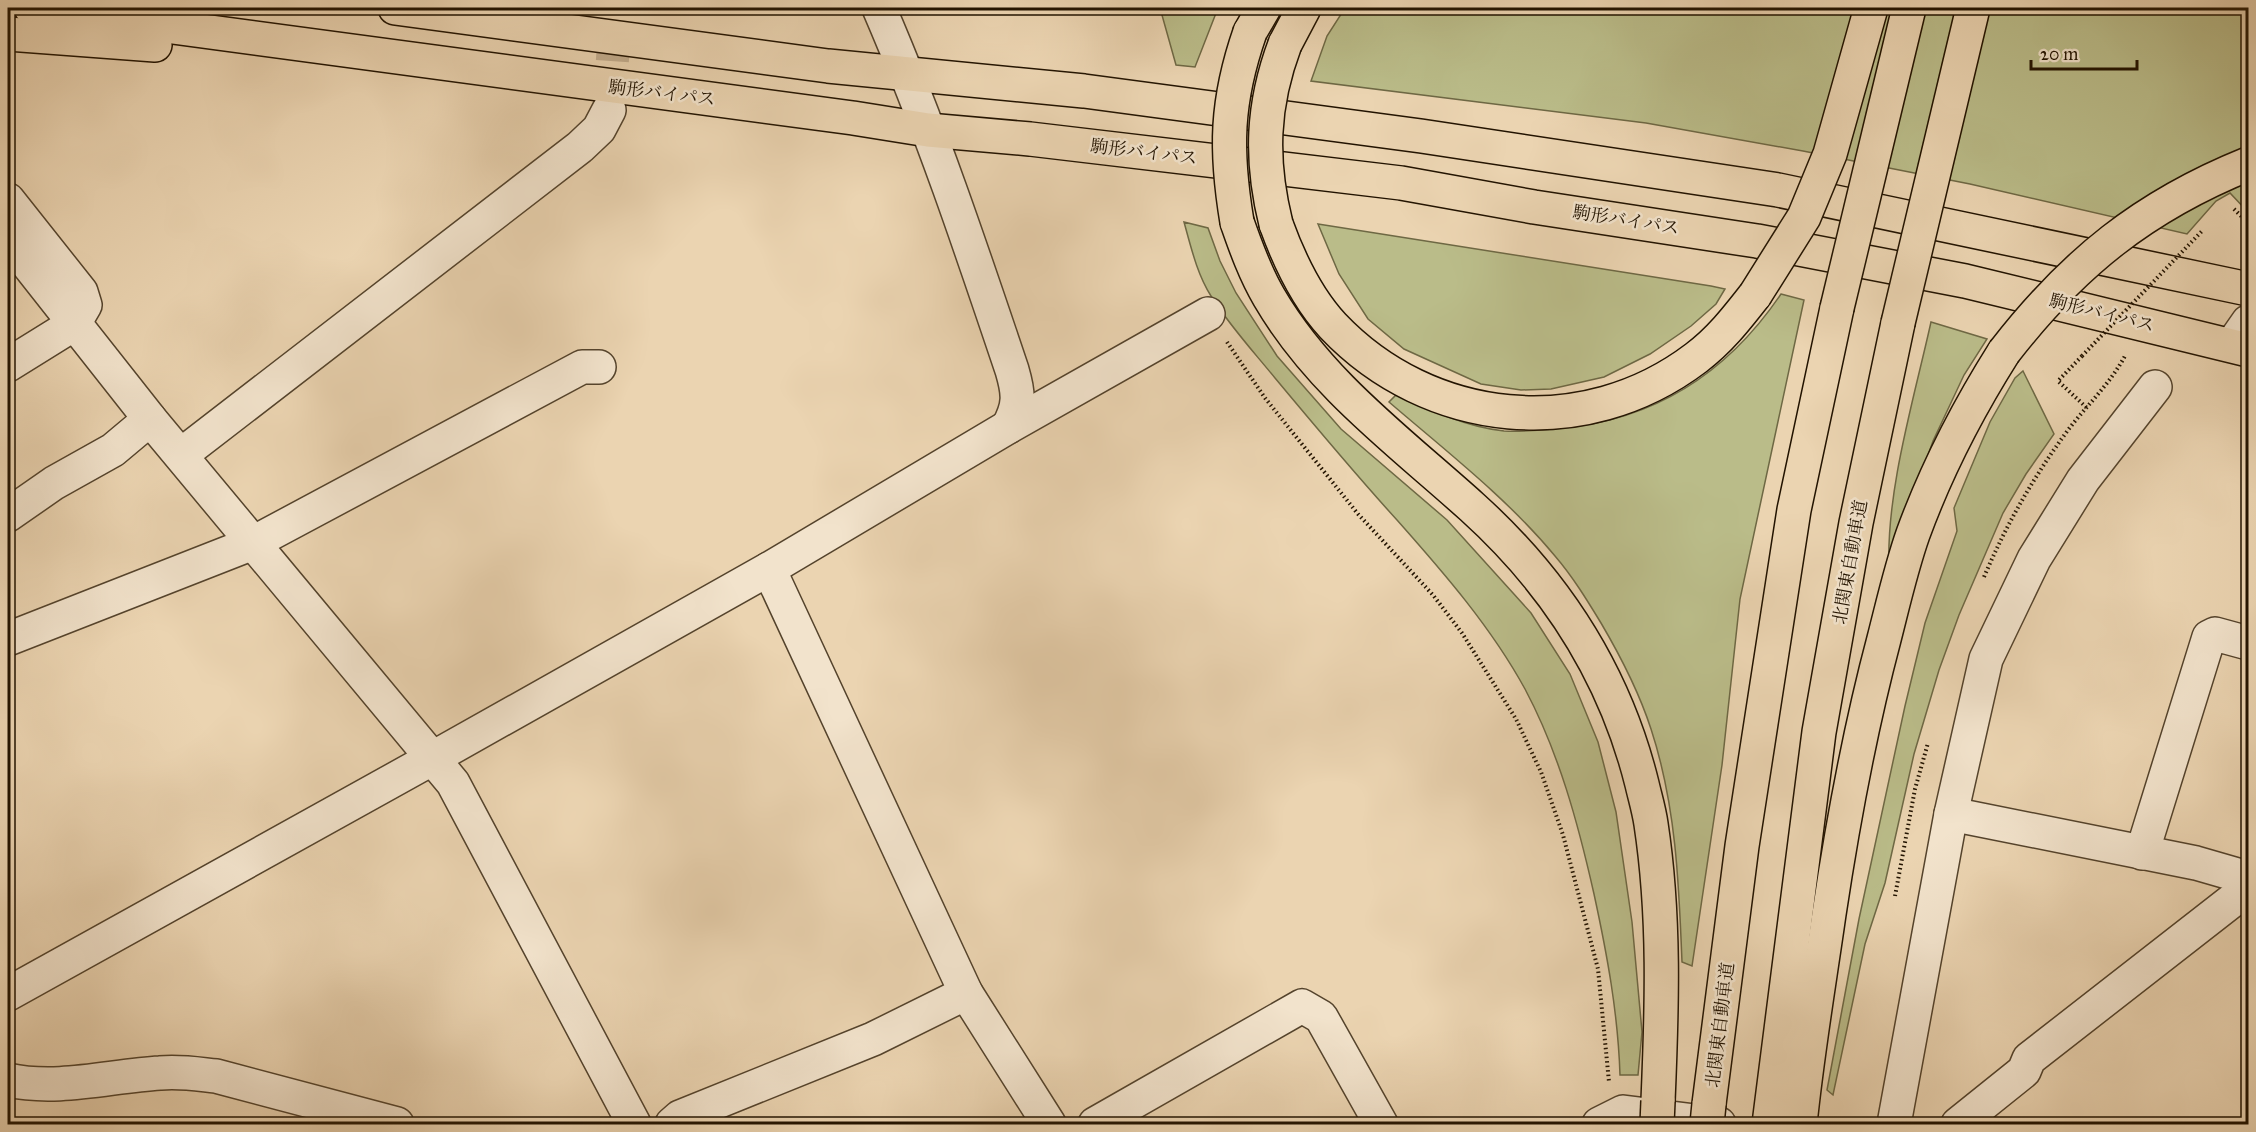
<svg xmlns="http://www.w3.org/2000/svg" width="2256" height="1132" viewBox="0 0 2256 1132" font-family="'IM FELL Great Primer','Noto Serif JP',serif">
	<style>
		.green { fill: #babc89; stroke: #6e6844; stroke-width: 1.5 }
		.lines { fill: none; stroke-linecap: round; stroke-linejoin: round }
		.minor-tunnel { stroke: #c3ad8e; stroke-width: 33; stroke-dasharray: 33 16; stroke-linecap: butt }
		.minor-casing { stroke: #54432c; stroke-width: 36 }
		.major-casing { stroke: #221300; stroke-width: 36 }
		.highway-casing { stroke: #221300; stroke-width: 36 }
		.path { stroke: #221300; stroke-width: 4; stroke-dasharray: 1.5 3; stroke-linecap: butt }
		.minor { stroke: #f2e3cc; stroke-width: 33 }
		.major { stroke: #ebd4b1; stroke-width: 33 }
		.highway { stroke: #ebd4b1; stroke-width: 33 }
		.highway-bridge-casing { stroke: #221300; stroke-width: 36; stroke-linecap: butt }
		.path-bridge { stroke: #221300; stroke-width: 4; stroke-dasharray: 1.5 3; stroke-linecap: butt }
		.highway-bridge { stroke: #ebd4b1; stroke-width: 33 }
		.labels { text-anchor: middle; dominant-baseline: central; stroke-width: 5; stroke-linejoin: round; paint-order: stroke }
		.street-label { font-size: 18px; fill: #221300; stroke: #f2e3cc }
	</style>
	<rect width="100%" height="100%" fill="#ebd4b1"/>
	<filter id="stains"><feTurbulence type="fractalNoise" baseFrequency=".00333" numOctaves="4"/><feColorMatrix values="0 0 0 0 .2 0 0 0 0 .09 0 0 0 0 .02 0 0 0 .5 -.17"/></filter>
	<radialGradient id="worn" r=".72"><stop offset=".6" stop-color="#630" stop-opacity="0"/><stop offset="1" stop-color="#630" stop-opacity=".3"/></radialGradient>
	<g class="green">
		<path d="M 1160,8 L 1218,8 L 1195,67 L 1176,65 Z"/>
		<path d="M 1345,8 L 2248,8 L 2248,212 L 2230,193 L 2216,201 L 2187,234 L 1970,184 L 1803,151 L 1646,123 L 1311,81 L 1327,36 Z"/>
		<path d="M 1184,222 L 1208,228 L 1220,261 L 1236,293 L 1277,356 L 1341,429 L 1447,520 L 1531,613 L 1570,674 L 1598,742 L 1616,812 L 1632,922 L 1642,1032 L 1638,1075 L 1620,1075 C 1618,1013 1607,954 1594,894 C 1578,823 1559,753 1525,689 C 1491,627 1444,573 1397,520 C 1355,474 1315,426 1275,378 C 1253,351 1229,325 1211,296 C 1197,274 1191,247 1184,222 Z"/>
		<path d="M 1318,224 L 1711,286 L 1725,289 L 1716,304 L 1691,326 L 1650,354 L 1604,377 L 1551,389 L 1521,390 L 1481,384 L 1404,349 L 1368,319 L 1339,274 Z"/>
		<path d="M 1781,294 L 1804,300 L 1740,599 L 1722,765 L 1692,966 L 1682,962 C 1679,884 1676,805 1651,729 C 1639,692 1621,657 1601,623 C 1587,600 1573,577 1555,556 C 1507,498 1446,451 1389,402 L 1397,394 C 1430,410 1466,427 1504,431 C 1524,432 1544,430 1563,428 C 1657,419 1728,372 1781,294 Z"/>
		<path d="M 1931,322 L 1987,339 L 1964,375 L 1933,441 L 1889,568 C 1886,491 1914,399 1931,322 Z"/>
		<path d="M 2023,371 L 2054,434 L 2026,474 L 2003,513 L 1959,615 L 1939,670 L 1914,754 L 1885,883 L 1865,944 L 1833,1095 L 1827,1090 L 1859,919 L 1905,706 L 1925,623 L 1957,531 L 1954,508 L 1990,422 L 2015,378 Z"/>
	</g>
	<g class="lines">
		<path class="minor-tunnel" d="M 609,110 L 616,8"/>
		<g class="minor-casing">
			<g id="minor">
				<path d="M 879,8 C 930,126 971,248 1012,370 C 1019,394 1020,405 1008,427"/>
				<path d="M 8,200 L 81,292 L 85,305 L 74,324 L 8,365"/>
				<path d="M 8,239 L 150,419 L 453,783 L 634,1124"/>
				<path d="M 2232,345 L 2248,322"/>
				<path d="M 181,455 L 580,147 L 599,129 L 609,110"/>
				<path d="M 8,515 L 54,483 L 113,450 L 150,419"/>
				<path d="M 769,569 L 966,993 L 1049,1124"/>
				<path d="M 8,639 L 253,543 L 582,367 L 599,367"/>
				<path d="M 1951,814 L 2196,863 L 2248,878"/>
				<path d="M 2142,853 L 2209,637 L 2215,634 L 2248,643"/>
				<path d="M 8,994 L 433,758 L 769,569 L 1008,427 L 1208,314"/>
				<path d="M 8,1080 C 58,1091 110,1076 160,1073 C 180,1071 197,1074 216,1076 L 397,1124"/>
				<path d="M 672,1124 L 680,1117 L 873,1039 L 966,993"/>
				<path d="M 1095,1124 L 1302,1006 L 1321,1017 L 1381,1124"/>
				<path d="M 1599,1124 L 1623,1112 L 1719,1124"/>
				<path d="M 1894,1124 L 1951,814 L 1986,659 L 2034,559 L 2083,480 L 2155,387"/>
				<path d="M 1958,1124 L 2024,1071 L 2029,1059 L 2238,896 L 2248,878"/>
			</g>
		</g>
		<g class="major-casing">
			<g id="major">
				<path d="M 31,8 L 853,118 L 928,130 L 1030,139 L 1401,183 L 1534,207 L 1757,241 L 1965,281 L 2248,350"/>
				<path d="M 395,8 L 828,66 L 1084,91 L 1421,136 L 1778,190 L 2248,289"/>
				<path d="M 8,34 L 155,45"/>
			</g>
		</g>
		<g class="highway-casing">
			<g id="highway">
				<path d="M 1250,32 L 1264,8"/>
				<path d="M 1285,44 L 1304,8"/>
				<path d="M 1237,222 C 1246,248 1255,273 1269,297 C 1319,383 1400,442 1472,507 C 1555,582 1615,675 1642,784 C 1645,797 1649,810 1651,824 C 1665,916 1662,1008 1658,1101"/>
				<path d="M 1276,224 C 1289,260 1306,297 1333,326 C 1429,427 1584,443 1696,358 C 1720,340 1737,318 1755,295"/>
				<path d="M 1709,1104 L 1742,846 L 1794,510 L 1837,308"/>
				<path d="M 1769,1124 L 1819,732 L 1856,523 L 1898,323"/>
				<path d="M 1800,1124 C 1807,1054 1819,984 1829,914 C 1843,821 1860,729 1884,639 C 1893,604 1901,568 1913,534 C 1936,471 1968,409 2004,352"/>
			</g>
		</g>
		<g class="path">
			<path d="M 2234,209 L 2248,223"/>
			<path d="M 1227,342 L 1265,398 L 1358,514 L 1433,595 L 1462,633 L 1516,719 L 1541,772 L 1563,835 L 1598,969 L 1609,1082"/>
			<path d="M 2082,356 L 2058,381 L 2087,408"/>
			<path d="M 1984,577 C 2007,523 2033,478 2068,430 C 2087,405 2111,383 2126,354"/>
			<path d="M 1895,896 L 1915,789 L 1928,743"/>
		</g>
		<use href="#minor" class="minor"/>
		<use href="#major" class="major"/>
		<use href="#highway" class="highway"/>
		<g class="highway-bridge-casing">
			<g id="highway-bridge">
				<path d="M 1237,222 C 1225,150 1226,101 1250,32"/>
				<path d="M 1276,224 C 1260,160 1262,105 1285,44"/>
				<path d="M 1755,295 L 1804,217 L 1830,154 L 1871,8"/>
				<path d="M 1837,308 L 1909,8"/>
				<path d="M 1898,323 L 1973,8"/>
				<path d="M 2004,352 C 2073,263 2144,206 2248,164"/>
				<path d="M 1657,1124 L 1658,1101"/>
				<path d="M 1707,1124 L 1709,1104"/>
			</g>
		</g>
		<path class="path-bridge" d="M 2082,356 L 2203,230"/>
		<use href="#highway-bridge" class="highway-bridge"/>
	</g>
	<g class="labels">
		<g class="street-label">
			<text transform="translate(662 93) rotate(7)">駒形バイパス</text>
			<text transform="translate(1144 152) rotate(7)">駒形バイパス</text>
			<text transform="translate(1626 220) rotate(9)">駒形バイパス</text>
			<text transform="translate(2102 313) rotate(14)">駒形バイパス</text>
			<text transform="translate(1850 562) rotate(-80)">北関東自動車道</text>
			<text transform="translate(1720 1025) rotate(-83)">北関東自動車道</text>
		</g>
	</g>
	<rect width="2256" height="1132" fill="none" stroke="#ebd4b1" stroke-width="30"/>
	<rect x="9" y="9" width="2238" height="1114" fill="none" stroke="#221300" stroke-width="3"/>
	<rect x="15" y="15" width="2226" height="1102" fill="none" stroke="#221300" stroke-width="1.5"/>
	<path d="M2031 60v9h106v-9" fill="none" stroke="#221300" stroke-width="3"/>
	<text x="2040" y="60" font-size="18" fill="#221300" stroke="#f2e3cc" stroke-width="4.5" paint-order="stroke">20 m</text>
	<rect width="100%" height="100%" filter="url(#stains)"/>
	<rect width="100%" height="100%" fill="url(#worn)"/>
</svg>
